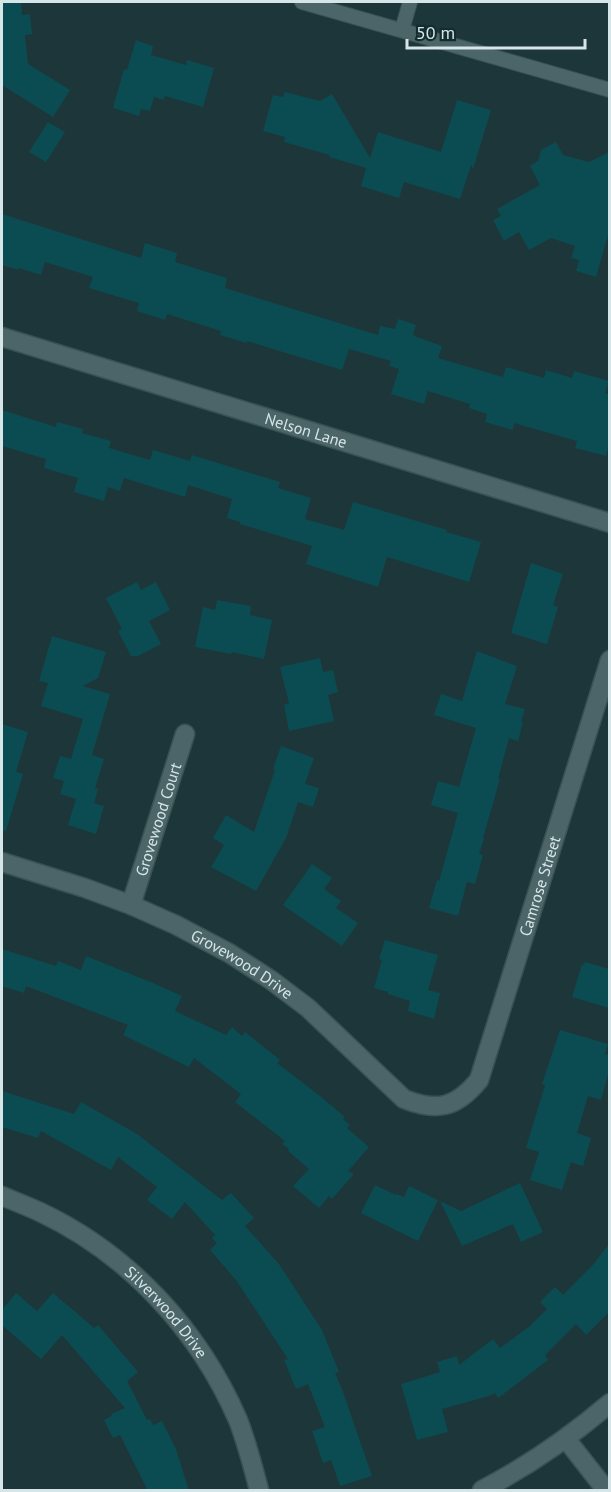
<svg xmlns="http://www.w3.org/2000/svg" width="611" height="1492" viewBox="0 0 611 1492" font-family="'PT Sans',sans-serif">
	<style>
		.building { fill: #0b4c52 }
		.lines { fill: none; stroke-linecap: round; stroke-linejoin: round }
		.lane-casing { stroke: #3b5154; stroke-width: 16 }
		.street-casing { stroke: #3b5154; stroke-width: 21 }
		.lane { stroke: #4b6568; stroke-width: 14 }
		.street { stroke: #4b6568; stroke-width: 18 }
		.labels { text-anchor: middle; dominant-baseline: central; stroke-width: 4.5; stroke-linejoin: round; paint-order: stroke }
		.street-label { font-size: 16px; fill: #d6e5e7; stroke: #132c2f }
	</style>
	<rect width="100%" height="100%" fill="#1d3639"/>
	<g class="building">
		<path d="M 2,2 L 21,2 L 22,15 L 30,14 L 32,34 L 25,35 L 28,64 L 70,90 L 53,117 L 2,85 Z"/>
		<path d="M 136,40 L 153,46 L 151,55 L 186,65 L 187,60 L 214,68 L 203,107 L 165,96 L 164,100 L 154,97 L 150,111 L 141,109 L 139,116 L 113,108 L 124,69 L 127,70 Z"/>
		<path d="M 285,92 L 320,101 L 332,94 L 370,158 L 378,132 L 441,152 L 457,100 L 491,110 L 473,169 L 471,165 L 460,199 L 404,182 L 399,198 L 361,186 L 366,168 L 329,157 L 330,155 L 284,142 L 285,137 L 263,131 L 273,95 L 283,97 Z"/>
		<path d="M 48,122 L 65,132 L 46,162 L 29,152 Z"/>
		<path d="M 556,142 L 563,155 L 589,162 L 609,152 L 609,232 L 596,277 L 576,271 L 579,260 L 571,258 L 575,246 L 551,238 L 529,250 L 519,232 L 504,241 L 493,220 L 501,216 L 497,209 L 540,185 L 530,166 L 538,161 L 541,150 Z"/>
		<path d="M 2,214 L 141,258 L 145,243 L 177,253 L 175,262 L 227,278 L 225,288 L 378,335 L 380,326 L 395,329 L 398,319 L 416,325 L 413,334 L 414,335 L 414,336 L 442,346 L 438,358 L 503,377 L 506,367 L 544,378 L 546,370 L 572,378 L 574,371 L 609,381 L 605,393 L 609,394 L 609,445 L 606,456 L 575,448 L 577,441 L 514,423 L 513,430 L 485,422 L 487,414 L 469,408 L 470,404 L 428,391 L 424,404 L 391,394 L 399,369 L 389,366 L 391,361 L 349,349 L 342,370 L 247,341 L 247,343 L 220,335 L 221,331 L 167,314 L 165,320 L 137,311 L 139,303 L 89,288 L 93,277 L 45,262 L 41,275 L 19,268 L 18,270 L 2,265 Z"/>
		<path d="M 2,410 L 56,427 L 57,422 L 83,429 L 82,433 L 111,441 L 109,448 L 150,460 L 153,450 L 190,461 L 192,455 L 280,482 L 278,488 L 311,498 L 305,519 L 344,530 L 353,502 L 447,530 L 446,532 L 481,542 L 469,582 L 387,557 L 378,587 L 306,564 L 312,546 L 240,524 L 240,522 L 227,518 L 232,499 L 188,485 L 185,497 L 124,478 L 120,491 L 108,487 L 104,501 L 74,492 L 78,478 L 44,468 L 46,459 L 2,446 Z"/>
		<path d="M 531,563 L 563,574 L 553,605 L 558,607 L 547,644 L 511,633 Z"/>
		<path d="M 137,582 L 141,590 L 156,582 L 170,610 L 149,621 L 161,644 L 138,656 L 131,656 L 118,631 L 122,629 L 106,598 Z"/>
		<path d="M 217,600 L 251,606 L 250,615 L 272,620 L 264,659 L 232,652 L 231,654 L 195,647 L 203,607 L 215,610 Z"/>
		<path d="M 52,636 L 106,652 L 98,678 L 83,686 L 110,694 L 92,755 L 104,759 L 95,788 L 98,789 L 94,803 L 104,806 L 96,834 L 68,825 L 76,799 L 60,794 L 64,781 L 53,778 L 60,756 L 71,759 L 83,719 L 41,706 L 48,683 L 39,681 Z"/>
		<path d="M 477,651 L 517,666 L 505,704 L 525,709 L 521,721 L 523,722 L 518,741 L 509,738 L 498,779 L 500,779 L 483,838 L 484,839 L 479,854 L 483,855 L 475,884 L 467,882 L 458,916 L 429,908 L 437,880 L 439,881 L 458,813 L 431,805 L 438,781 L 459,787 L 476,728 L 434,715 L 441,694 L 462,701 Z"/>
		<path d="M 320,658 L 323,672 L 333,670 L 338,692 L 328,695 L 334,721 L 289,731 L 284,705 L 289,703 L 280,667 Z"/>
		<path d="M 2,724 L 28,732 L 16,772 L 23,774 L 6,831 L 2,830 Z"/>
		<path d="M 281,746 L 314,758 L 305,784 L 319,788 L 313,807 L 298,802 L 286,838 L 256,891 L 211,867 L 224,845 L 213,838 L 226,815 L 254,832 L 275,770 L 273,769 Z"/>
		<path d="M 312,864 L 332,878 L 324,889 L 341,901 L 336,908 L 358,923 L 342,946 L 283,905 Z"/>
		<path d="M 385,940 L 438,955 L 428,990 L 440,993 L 434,1019 L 408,1011 L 410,1001 L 388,994 L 388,992 L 374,988 L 382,960 L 379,959 Z"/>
		<path d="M 2,949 L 56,966 L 58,961 L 81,970 L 86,956 L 153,983 L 182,996 L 175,1011 L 226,1035 L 232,1027 L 242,1036 L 245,1032 L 280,1060 L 277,1063 L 320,1096 L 345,1117 L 343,1119 L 350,1125 L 347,1128 L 369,1147 L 348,1171 L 354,1174 L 332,1199 L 329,1196 L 319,1208 L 293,1186 L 309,1169 L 288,1151 L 289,1149 L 282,1144 L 285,1141 L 235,1102 L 241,1094 L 194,1058 L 189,1067 L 123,1035 L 128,1025 L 26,986 L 24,993 L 2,986 Z"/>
		<path d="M 585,962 L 609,969 L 609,1008 L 572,997 L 582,964 L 584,965 Z"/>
		<path d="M 560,1030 L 608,1044 L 605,1054 L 609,1055 L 609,1071 L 601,1100 L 588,1096 L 577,1133 L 591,1138 L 583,1166 L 571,1162 L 562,1190 L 530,1180 L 539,1152 L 526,1148 L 545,1085 L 542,1084 Z"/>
		<path d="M 2,1091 L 74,1114 L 81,1102 L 137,1134 L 222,1200 L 231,1193 L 254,1218 L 245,1226 L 279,1264 L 322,1330 L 339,1372 L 335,1373 L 343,1392 L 372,1476 L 340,1486 L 331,1460 L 323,1463 L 312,1431 L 325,1427 L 308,1384 L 296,1389 L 284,1360 L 288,1359 L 236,1280 L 210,1250 L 217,1243 L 212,1238 L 215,1235 L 185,1202 L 172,1219 L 147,1200 L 157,1187 L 118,1157 L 111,1170 L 41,1131 L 38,1138 L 2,1127 Z"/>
		<path d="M 520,1183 L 543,1232 L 521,1242 L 513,1224 L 462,1246 L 440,1201 L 461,1211 Z"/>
		<path d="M 375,1185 L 396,1195 L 397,1194 L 404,1197 L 409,1186 L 438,1200 L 418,1241 L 361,1213 Z"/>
		<path d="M 609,1244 L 609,1312 L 586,1335 L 576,1324 L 545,1355 L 548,1360 L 498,1398 L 495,1393 L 489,1396 L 442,1409 L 448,1432 L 417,1440 L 401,1384 L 440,1372 L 437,1362 L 457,1356 L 459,1365 L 493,1339 L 500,1348 L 530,1326 L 547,1309 L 540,1302 L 555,1287 L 563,1295 L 592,1266 Z"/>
		<path d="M 16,1293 L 37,1311 L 53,1293 L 94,1328 L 98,1325 L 138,1372 L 127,1381 L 147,1420 L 150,1419 L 153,1425 L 162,1421 L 176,1449 L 189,1491 L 148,1491 L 120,1435 L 113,1438 L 104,1420 L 112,1416 L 111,1414 L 125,1408 L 62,1335 L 41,1359 L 2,1325 L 2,1310 Z"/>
	</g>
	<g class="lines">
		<g class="lane-casing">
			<g id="lane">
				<path d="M 302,2 L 610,90"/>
				<path d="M 402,30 L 410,2"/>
			</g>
		</g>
		<g class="street-casing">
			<g id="street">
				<path id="s1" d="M 2,337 L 610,523"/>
				<path id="s2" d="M 2,862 L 85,888 L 131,905 L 176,925 L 229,953 L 271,980 L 308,1008 L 404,1099 C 437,1112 456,1108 479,1080 L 610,660"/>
				<path id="s3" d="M 131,905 L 185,734"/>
				<path id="s4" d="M 2,1196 C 14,1201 27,1206 40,1212 C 129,1254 199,1330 238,1420 C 247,1443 253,1467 259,1490"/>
				<path d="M 566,1439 L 606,1490"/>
				<path d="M 482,1490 C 528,1466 570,1437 610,1403"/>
			</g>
		</g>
		<use href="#lane" class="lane"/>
		<use href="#street" class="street"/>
	</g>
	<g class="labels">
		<g class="street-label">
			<text stroke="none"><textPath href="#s1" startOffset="318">Nelson Lane</textPath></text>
			<text stroke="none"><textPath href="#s3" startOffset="90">Grovewood Court</textPath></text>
			<text stroke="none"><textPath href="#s2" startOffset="762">Camrose Street</textPath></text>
			<text stroke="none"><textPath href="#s2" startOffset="262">Grovewood Drive</textPath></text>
			<text stroke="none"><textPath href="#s4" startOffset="204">Silverwood Drive</textPath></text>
		</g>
	</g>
	<rect width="611" height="1492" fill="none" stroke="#d6e5e7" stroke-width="6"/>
	<path d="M407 39v9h178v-9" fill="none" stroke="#d6e5e7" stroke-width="3"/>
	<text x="416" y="39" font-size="18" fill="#d6e5e7" stroke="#132c2f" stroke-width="4.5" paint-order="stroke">50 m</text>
</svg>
